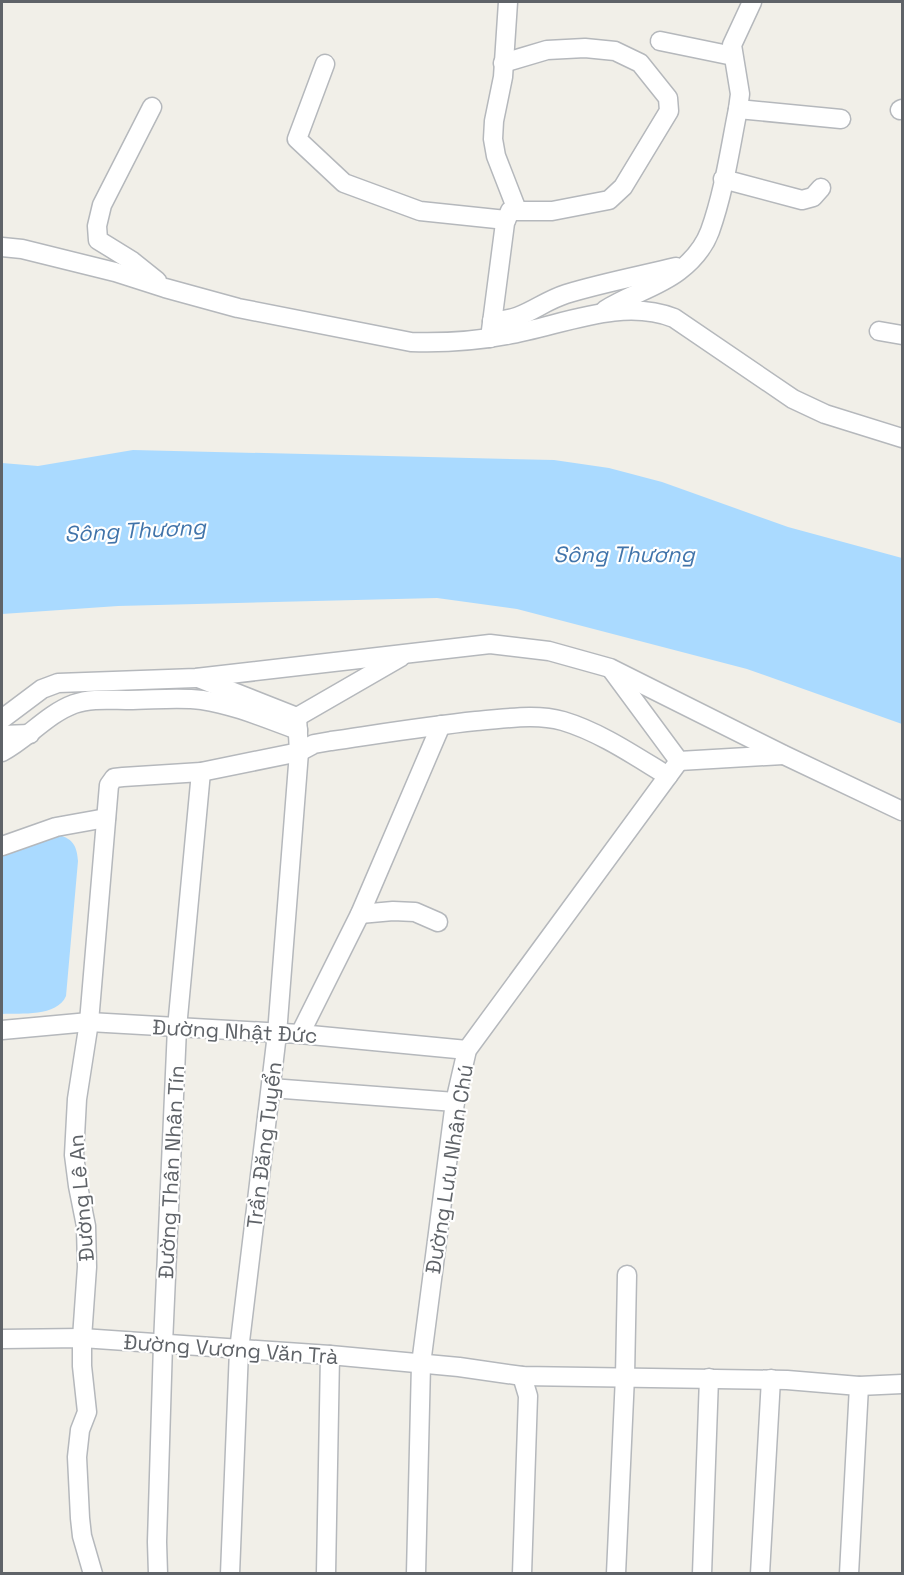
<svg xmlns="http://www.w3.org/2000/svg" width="904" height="1575" viewBox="0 0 904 1575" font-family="'Space Grotesk',sans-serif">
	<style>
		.water { fill: #aadaff }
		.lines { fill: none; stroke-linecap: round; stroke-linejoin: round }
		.minor-casing { stroke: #b5b8bc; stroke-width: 21 }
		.minor { stroke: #fff; stroke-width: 18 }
		.labels { text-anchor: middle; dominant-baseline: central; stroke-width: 4.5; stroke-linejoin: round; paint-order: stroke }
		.street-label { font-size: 21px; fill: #5f6368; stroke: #fff }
		.water-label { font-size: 22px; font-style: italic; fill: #4174aa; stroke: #fff }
	</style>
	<rect width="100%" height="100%" fill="#f1efe8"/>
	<g class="water">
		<path d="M 133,450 L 554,460 L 609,468 L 662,482 L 788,527 L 902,558 L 902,724 L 747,669 L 517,609 L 437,598 L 118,606 L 2,614 L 2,463 L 38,466 Z"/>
		<path d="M 59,835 C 73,839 77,846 78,861 L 66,996 C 57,1017 21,1013 2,1014 L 2,851 Z"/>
	</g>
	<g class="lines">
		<g class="minor-casing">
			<g id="minor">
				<path d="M 508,2 L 503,77 L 494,121 L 493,139 L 496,156 L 517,210"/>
				<path d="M 660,41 L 733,56"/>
				<path d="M 325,64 L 297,139 L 344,183 L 420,211 L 506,220"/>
				<path d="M 152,107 L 102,205 L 97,226 L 98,240 L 132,261 L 157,281"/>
				<path d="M 738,109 L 841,119"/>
				<path d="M 900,110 L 902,109"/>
				<path d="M 723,179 L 802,200 L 813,197 L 821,188"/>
				<path d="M 2,247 L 22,249 L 115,272 L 165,288 L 238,308 L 411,342 C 443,343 476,341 507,335 C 561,326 620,297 674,318 L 793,399 L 825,414 L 902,438"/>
				<path d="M 605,310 C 628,295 657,288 679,271 C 692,261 704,247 710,231 C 724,192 730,149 738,109 L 740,94 L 732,45 L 752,2"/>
				<path d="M 492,321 C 524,321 538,303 566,294 C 602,283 639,276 676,267"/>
				<path d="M 879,331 L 902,335"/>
				<path d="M 490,338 L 505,223 L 510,211 L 552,211 L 609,200 L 623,187 L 669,111 L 668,98 L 640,63 L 615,51 L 585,48 L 547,50 L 503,63"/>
				<path d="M 611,669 L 679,761 L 783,755"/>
				<path d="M 198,678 L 297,717 L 401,657"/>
				<path d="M 2,719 L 42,689 L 58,683 L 196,678 L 490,644 L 549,651 L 610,668 L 784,755 L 902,811"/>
				<path d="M 2,735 L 30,734"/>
				<path d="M 2,752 C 27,739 47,714 74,704 C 91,698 110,700 128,700 C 153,700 178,697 202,700 C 235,705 267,719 298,730"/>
				<path d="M 2,846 L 56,827 L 106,818"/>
				<path d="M 360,914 L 393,911 L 415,912 L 438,922"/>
				<path d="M 2,1030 L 89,1022 L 300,1034 L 467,1050"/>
				<path d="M 300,1034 L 360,914 L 441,725"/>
				<path d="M 271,1088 L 455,1102"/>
				<path d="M 2,1339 L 82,1338 L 330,1355 L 459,1367 L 522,1376 L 787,1380 L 859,1386 L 902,1384"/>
				<path d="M 522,1376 L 528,1396 L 522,1574"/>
				<path d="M 93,1574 L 82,1536 L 80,1518 L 77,1457 L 80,1430 L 87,1412 L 82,1366 L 82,1338 L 87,1267 L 86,1226 L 78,1186 L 74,1155 L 77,1099 L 89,1022 L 109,785 L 114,778 L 123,777 L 201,772 L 299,752 L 314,744 L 331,741 C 379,734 428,726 476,721 C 505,719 535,713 563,721 C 600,732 635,756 668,776"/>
				<path d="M 158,1574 L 157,1542 L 163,1344 L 177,1028 L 201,772"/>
				<path d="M 230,1574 L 239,1350 L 277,1034 L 299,752 L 297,717"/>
				<path d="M 326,1574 L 330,1355"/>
				<path d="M 416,1574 L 421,1364 L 455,1102 L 467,1050 L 679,761"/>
				<path d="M 616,1574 L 625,1376 L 627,1275"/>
				<path d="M 702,1574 L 709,1378"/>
				<path d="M 760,1574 L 771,1379"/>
				<path d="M 849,1574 L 859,1386"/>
			</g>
		</g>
		<use href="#minor" class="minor"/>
	</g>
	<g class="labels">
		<g class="street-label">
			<text transform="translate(235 1031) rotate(3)">Đường Nhật Đức</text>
			<text transform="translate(264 1145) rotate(-83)">Trần Đăng Tuyển</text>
			<text transform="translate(449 1169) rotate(-81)">Đường Lưu Nhân Chú</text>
			<text transform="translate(171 1172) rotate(-87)">Đường Thân Nhân Tín</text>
			<text transform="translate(81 1198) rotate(-95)">Đường Lê An</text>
			<text transform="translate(231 1349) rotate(4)">Đường Vương Văn Trà</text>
		</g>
		<g class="water-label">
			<text transform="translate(135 530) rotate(-3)">Sông Thương</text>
			<text x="624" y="554">Sông Thương</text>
		</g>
	</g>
	<rect width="904" height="1575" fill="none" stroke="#5f6368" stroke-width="6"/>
</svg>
